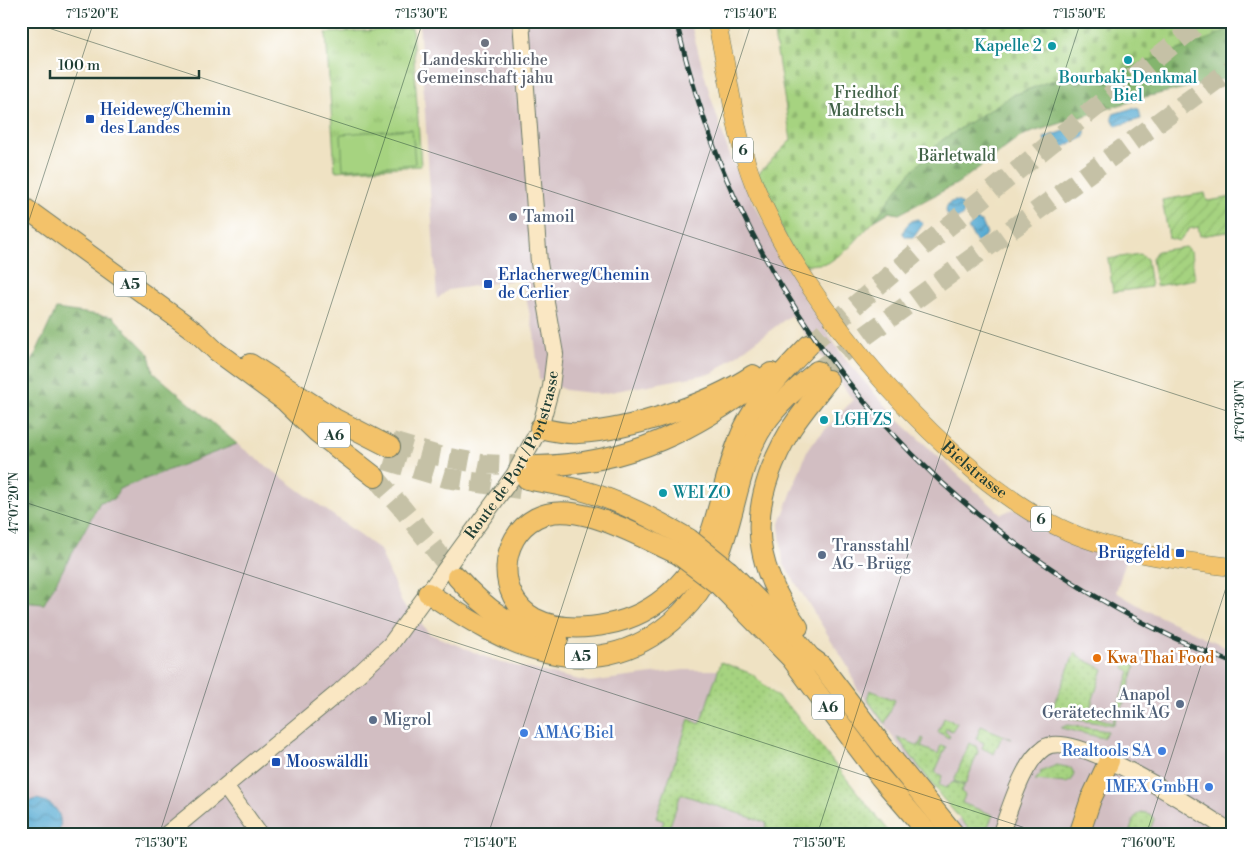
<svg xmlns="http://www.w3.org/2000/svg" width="1254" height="856" viewBox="0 0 1254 856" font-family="'Libre Bodoni',serif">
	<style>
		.industrial { fill: #d2bec2 }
		.grass { fill: url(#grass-dots); stroke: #62885a }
		.forest { fill: url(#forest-firs); stroke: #527951 }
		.cemetery { fill: url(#cemetery-stones); stroke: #62885a }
		.park { fill: url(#park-tufts); stroke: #62885a }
		.garden { fill: url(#garden-furrows); stroke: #62885a }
		.pitch { fill: #a6d380; stroke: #62885a }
		.water { fill: url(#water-waves); stroke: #3b7484 }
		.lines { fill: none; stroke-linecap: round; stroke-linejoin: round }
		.motorway-tunnel { stroke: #c5c1a6; stroke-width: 20; stroke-dasharray: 20 10; stroke-linecap: butt }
		.secondary-casing { stroke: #687766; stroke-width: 18 }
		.primary-casing { stroke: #687766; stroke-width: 19 }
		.trunk-casing { stroke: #687766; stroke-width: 21 }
		.motorway-casing { stroke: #687766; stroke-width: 22 }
		.secondary { stroke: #fae7c3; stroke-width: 16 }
		.primary { stroke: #f3c26a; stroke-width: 18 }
		.trunk { stroke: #f3c26a; stroke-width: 19 }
		.motorway { stroke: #f3c26a; stroke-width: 20 }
		.rail-casing { stroke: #1f3d34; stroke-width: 5 }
		.rail { stroke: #fff; stroke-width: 3; stroke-dasharray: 9; stroke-linecap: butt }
		.motorway-bridge-casing { stroke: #687766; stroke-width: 22; stroke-linecap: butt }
		.motorway-bridge { stroke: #f3c26a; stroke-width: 20 }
		.ticks { fill: none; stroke: #1f3d34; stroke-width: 1; stroke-opacity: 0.45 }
		.worship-dot { fill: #6b7280; stroke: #fff; stroke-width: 2 }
		.culture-dot { fill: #0f9aa8; stroke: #fff; stroke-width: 2 }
		.transit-dot { fill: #1a4fb4; stroke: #fff; stroke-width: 2 }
		.service-dot { fill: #5c6f8a; stroke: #fff; stroke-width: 2 }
		.food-dot { fill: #e8710a; stroke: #fff; stroke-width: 2 }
		.shop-dot { fill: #3f7fe0; stroke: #fff; stroke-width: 2 }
		.labels { text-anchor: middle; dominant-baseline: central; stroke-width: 5; stroke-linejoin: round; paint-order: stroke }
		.shield { fill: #fff; stroke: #627771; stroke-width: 1 }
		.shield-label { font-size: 15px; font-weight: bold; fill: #1f3d34 }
		.culture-label { font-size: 16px; fill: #0d838f; stroke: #fff; text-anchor: start }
		.worship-label { font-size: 16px; fill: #5b616d; stroke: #fff }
		.park-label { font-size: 16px; fill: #416247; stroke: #fff }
		.transit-label { font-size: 16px; fill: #164399; stroke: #fff; text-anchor: start }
		.service-label { font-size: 16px; fill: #4e5e75; stroke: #fff; text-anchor: start }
		.street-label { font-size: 16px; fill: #1f3d34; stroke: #fff }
		.food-label { font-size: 16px; fill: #c56008; stroke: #fff; text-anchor: start }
		.shop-label { font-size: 16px; fill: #366cbe; stroke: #fff; text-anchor: end }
		.neatline { fill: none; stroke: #1f3d34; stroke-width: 2 }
		.ticks-label { font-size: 12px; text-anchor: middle; fill: #1f3d34 }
	</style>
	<defs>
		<pattern id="grass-dots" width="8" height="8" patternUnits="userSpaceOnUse" patternTransform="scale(1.25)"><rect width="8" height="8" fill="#a6d380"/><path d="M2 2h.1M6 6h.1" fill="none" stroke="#8eb66f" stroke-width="1.8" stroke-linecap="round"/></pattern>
		<pattern id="forest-firs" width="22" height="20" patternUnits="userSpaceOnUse" patternTransform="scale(1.25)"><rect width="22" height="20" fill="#84b56e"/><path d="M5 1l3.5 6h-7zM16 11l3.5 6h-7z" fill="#6b945b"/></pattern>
		<pattern id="cemetery-stones" width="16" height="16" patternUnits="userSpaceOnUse" patternTransform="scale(1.25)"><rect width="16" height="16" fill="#a6d380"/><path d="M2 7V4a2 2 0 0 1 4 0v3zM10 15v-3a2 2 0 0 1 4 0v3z" fill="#8eb66f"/></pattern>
		<pattern id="park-tufts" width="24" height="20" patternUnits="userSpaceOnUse" patternTransform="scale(1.25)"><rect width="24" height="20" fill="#a6d380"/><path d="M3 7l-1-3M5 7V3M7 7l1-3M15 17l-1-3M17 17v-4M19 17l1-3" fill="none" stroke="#8eb66f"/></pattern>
		<pattern id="garden-furrows" width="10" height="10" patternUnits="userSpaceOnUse" patternTransform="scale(1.25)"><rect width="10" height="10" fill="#a6d380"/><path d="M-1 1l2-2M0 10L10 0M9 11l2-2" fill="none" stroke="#8eb66f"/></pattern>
		<pattern id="water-waves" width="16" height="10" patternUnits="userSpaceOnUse" patternTransform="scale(1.25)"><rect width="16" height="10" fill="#57abd3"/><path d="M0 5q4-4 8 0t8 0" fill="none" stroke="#478cac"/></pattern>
	</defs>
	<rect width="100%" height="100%" fill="#fff"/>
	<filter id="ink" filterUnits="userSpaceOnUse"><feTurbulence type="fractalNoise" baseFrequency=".02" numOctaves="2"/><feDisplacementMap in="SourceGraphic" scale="10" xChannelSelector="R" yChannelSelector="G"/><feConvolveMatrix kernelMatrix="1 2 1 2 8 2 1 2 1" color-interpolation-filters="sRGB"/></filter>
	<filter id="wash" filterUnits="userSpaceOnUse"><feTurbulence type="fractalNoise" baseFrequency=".0096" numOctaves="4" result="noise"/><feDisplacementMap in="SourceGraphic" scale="20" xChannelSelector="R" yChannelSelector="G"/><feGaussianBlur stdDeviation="1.12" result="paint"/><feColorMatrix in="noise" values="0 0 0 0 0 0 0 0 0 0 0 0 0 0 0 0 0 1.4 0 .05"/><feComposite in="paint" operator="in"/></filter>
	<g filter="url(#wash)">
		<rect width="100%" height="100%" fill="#efe2c3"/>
		<g class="industrial">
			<path d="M 419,21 L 690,21 L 710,95 L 731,159 L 803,296 L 845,359 L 895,417 L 1001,514 L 1013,509 L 1128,554 L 1116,592 L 1148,611 L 1233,650 L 1233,835 L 951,835 L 960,817 L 905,754 L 857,689 L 848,667 L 783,563 L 779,526 L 808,448 L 853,400 L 791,315 L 713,373 L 600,394 L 565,390 L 539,379 L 534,334 L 522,279 L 448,290 L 437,299 Z"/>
			<path d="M 21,364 L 30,366 L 21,408 Z"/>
			<path d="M 237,444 L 380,550 L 402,603 L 430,634 L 498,662 L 589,682 L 684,670 L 725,670 L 843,835 L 21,835 L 21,602 L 44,604 L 100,502 L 114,499 L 119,489 Z"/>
		</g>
		<g class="grass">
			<path d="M 1075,652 L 1077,653 L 1077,656 L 1103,669 L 1088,714 L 1112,723 L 1130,672 L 1124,669 L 1125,664 L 1131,661 L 1135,666 L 1123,706 L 1118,710 L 1113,725 L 1071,719 L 1052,709 Z"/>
			<path d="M 721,662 L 752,674 L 792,710 L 891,835 L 763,835 L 767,823 L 681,794 L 669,828 L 671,829 L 669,835 L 658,835 L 664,821 L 656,818 L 689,719 L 700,724 Z"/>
			<path d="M 870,690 L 895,700 L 885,724 L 867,699 Z"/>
			<path d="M 944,718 L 957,723 L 952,731 L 946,728 L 945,732 L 950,735 L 949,738 L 938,732 Z"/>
			<path d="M 1067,725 L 1108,731 L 1103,738 L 1061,728 Z"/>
			<path d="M 981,726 L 1012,739 L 1002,736 L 994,754 L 982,748 L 984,743 L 976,739 Z"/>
			<path d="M 897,737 L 919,746 L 922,738 L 924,739 L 921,747 L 938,754 L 941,745 L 946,747 L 935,772 L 942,776 L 939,785 L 946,788 L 953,782 L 964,786 L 961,791 L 965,795 L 962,803 L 993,815 L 984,835 L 974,835 L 940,795 Z"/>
			<path d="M 969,743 L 976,746 L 978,752 L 965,785 L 954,781 Z"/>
			<path d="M 1057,765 L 1071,768 L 1074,773 L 1072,780 L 1066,783 L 1035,780 L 1041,774 L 1040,772 Z"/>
			<path d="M 1141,812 L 1150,814 L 1154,819 L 1148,835 L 1129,834 L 1134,818 Z"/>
		</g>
		<g class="forest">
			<path d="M 1233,26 L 1233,77 L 1145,97 L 1023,135 L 958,183 L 899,214 L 889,212 L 874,221 L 909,174 L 942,140 L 1011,96 L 1050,81 L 1124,70 L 1213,37 Z"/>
			<path d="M 56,309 L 113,317 L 149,354 L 153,372 L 237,444 L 119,489 L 114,499 L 100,502 L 44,604 L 21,602 L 21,408 L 30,366 Z"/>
		</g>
		<path class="cemetery" d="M 772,21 L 1233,21 L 1233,26 L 1213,37 L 1124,70 L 1050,81 L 1011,96 L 942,140 L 909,174 L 874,221 L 848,249 L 828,263 L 799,266 L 757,175 L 791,140 Z"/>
		<path class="park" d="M 412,28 L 421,166 L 335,171 L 326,33 Z"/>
		<g class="garden">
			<path d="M 1205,193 L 1207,201 L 1233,197 L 1233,231 L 1200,236 L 1198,227 L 1189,229 L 1179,241 L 1169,238 L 1162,200 Z"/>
			<path d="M 1185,247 L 1191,252 L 1195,279 L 1156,286 L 1152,258 L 1157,251 Z"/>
			<path d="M 1140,254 L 1147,259 L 1151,287 L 1113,292 L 1108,259 Z"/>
		</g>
		<path class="pitch" d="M 412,129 L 415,164 L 343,169 L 341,134 Z"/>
		<g class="water">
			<path d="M 1133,108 L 1139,109 L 1141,119 L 1116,126 L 1112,118 L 1113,114 Z"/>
			<path d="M 1080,125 L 1085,130 L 1085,137 L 1052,152 L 1047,149 L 1044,138 Z"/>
			<circle cx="955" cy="210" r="9"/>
			<path d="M 918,219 L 923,224 L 914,237 L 906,237 L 903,234 C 903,228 911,219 918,219 Z"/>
			<path d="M 976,220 L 982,222 L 987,234 L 977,243 L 968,228 Z"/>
			<path d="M 36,799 C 56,802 65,816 58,835 L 21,835 L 21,804 Z"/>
		</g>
	</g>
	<g filter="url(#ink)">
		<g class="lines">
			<g class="motorway-tunnel">
				<path d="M 809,345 L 924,246 L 1202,21"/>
				<path d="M 817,371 L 1233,68"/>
				<path d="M 392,442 L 439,456 L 482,464 L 536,466"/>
				<path d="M 385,460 L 446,478 L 520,489"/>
				<path d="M 375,477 L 402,508 L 457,577"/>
			</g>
			<g class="secondary-casing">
				<g id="secondary">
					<path d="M 226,788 L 260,835"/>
					<path id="s1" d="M 166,835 L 339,692 L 390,645 L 514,475 L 540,428 L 551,387 L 555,354 L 539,263 L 521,21"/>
					<path d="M 1000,835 C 1010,810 1022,763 1044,748 C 1074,727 1203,814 1233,833"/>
				</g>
			</g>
			<g class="primary-casing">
				<g id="primary">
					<path id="s2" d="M 716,21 C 730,75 733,132 754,184 C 802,304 950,480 1069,532 C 1116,553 1182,561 1233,567"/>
				</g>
			</g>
			<g class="trunk-casing">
				<path id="trunk" d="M 21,205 L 196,332 L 216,351 L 287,403"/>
			</g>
			<g class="motorway-casing">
				<g id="motorway">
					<path d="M 250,364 L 335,419 L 390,447"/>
					<path d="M 287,403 L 317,432 L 375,477"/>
					<path d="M 540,428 C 552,431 565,434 578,433 C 631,430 709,404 753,375"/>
					<path d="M 536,466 C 631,464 696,430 771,373"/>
					<path d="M 527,479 C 546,483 566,486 584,491 C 621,501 656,520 689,539"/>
					<path d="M 678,554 C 641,538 575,497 536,518 C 498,538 496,597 534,618 C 557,630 584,629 608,624 C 657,615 696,576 712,529 C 723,495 729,460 744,428 C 759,396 784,371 809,345"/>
					<path d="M 729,571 L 789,632 L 810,657 L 821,665 L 895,762 L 955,835"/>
					<path d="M 457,577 C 485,609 515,631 558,639"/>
					<path d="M 719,585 L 791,658 L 880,777 L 930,835"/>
					<path d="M 428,593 C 465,618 506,644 550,653 C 626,670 689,624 718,557 C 736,514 738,464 764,425 C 778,404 797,388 817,371"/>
					<path d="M 798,627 C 748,559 748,501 791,429 C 802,412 816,396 828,380"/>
					<path d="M 1079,835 L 1091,799 L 1109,761"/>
				</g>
			</g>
			<use href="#secondary" class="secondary"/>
			<use href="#primary" class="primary"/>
			<use href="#trunk" class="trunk"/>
			<use href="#motorway" class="motorway"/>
			<g class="rail-casing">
				<path id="rail" d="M 676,21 C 691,82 709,141 735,198 C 835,415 1012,577 1233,663"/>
			</g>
			<use href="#rail" class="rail"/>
			<g class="motorway-bridge-casing">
				<g id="motorway-bridge">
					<path d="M 689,539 L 729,571"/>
					<path d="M 678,554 L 719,585"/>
				</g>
			</g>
			<use href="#motorway-bridge" class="motorway-bridge"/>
		</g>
	</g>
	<path class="ticks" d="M 27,21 L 1233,413M 21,245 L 94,21M 21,501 L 1047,835M 159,835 L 423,21M 488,835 L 752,21M 817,835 L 1081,21M 1146,835 L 1233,566"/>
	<circle class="worship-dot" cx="485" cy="43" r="5"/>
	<g class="culture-dot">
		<circle cx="1052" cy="46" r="5"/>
		<circle cx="1128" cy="60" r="5"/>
		<circle cx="824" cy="420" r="5"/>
		<circle cx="663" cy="493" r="5"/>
	</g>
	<g class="transit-dot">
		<rect x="85" y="114" width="10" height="10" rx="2.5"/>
		<rect x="483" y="279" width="10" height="10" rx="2.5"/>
		<rect x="1175" y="548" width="10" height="10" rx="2.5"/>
		<rect x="271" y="757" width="10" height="10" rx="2.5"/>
	</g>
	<g class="service-dot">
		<circle cx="513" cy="217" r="5"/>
		<circle cx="822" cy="555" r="5"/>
		<circle cx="1180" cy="704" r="5"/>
		<circle cx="373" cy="720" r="5"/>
	</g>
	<circle class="food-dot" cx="1097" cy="658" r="5"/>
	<g class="shop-dot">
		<circle cx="524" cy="733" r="5"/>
		<circle cx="1162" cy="751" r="5"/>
		<circle cx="1209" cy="787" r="5"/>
	</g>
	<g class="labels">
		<g class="shield">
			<rect x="733" y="137.5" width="20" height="25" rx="4"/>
			<rect x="114" y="271.5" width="32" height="25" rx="4"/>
			<rect x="318" y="422.5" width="32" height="25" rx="4"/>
			<rect x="1031" y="506.5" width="20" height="25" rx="4"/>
			<rect x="565" y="643.5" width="32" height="25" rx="4"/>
			<rect x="812" y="694.5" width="32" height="25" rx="4"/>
		</g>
		<g class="shield-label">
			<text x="743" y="150">6</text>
			<text x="130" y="284">A5</text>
			<text x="334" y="435">A6</text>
			<text x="1041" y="519">6</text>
			<text x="581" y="656">A5</text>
			<text x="828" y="707">A6</text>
		</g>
		<g class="culture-label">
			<text x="1042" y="46" text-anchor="end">Kapelle 2</text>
			<text x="1128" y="78" text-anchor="middle">Bourbaki-Denkmal<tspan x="1128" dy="18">Biel</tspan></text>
			<text x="834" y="420">LGH ZS</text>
			<text x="673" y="493">WEI ZO</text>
		</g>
		<g class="worship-label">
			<text x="485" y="60">Landeskirchliche<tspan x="485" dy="18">Gemeinschaft jahu</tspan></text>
		</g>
		<g class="park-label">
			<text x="866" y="93">Friedhof<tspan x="866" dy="18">Madretsch</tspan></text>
			<text x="957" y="156">Bärletwald</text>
		</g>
		<g class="transit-label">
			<text x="100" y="110">Heideweg/Chemin<tspan x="100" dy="18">des Landes</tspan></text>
			<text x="498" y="275">Erlacherweg/Chemin<tspan x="498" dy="18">de Cerlier</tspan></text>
			<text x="1170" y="553" text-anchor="end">Brüggfeld</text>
			<text x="286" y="762">Mooswäldli</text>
		</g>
		<g class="service-label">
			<text x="523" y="217">Tamoil</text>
			<text x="832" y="546">Transstahl<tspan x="832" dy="18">AG - Brügg</tspan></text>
			<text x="1170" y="695" text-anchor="end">Anapol<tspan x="1170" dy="18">Gerätetechnik AG</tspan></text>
			<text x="383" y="720">Migrol</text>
		</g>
		<g class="street-label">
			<text stroke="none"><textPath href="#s1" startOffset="522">Route de Port / Portstrasse</textPath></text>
			<text stroke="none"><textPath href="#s2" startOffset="532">Bielstrasse</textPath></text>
		</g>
		<g class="food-label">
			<text x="1107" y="658">Kwa Thai Food</text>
		</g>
		<g class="shop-label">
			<text x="534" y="733" text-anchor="start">AMAG Biel</text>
			<text x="1152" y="751">Realtools SA</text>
			<text x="1199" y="787">IMEX GmbH</text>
		</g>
	</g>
	<rect width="1254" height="856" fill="none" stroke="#fff" stroke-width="55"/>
	<path d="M50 70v8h149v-8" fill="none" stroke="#1f3d34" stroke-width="2.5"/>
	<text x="58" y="70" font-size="15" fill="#1f3d34" stroke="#ffffff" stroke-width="4" paint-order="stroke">100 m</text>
	<rect x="28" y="28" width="1198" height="800" class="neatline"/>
	<g class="ticks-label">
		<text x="92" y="18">7°15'20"E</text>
		<text x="421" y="18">7°15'30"E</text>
		<text x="750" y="18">7°15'40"E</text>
		<text x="1079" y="18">7°15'50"E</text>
		<text transform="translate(1240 411) rotate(-90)" y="4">47°07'30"N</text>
		<text transform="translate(14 503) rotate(-90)" y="4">47°07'20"N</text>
		<text x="161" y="847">7°15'30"E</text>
		<text x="490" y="847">7°15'40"E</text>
		<text x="819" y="847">7°15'50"E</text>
		<text x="1148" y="847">7°16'00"E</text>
	</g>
</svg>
